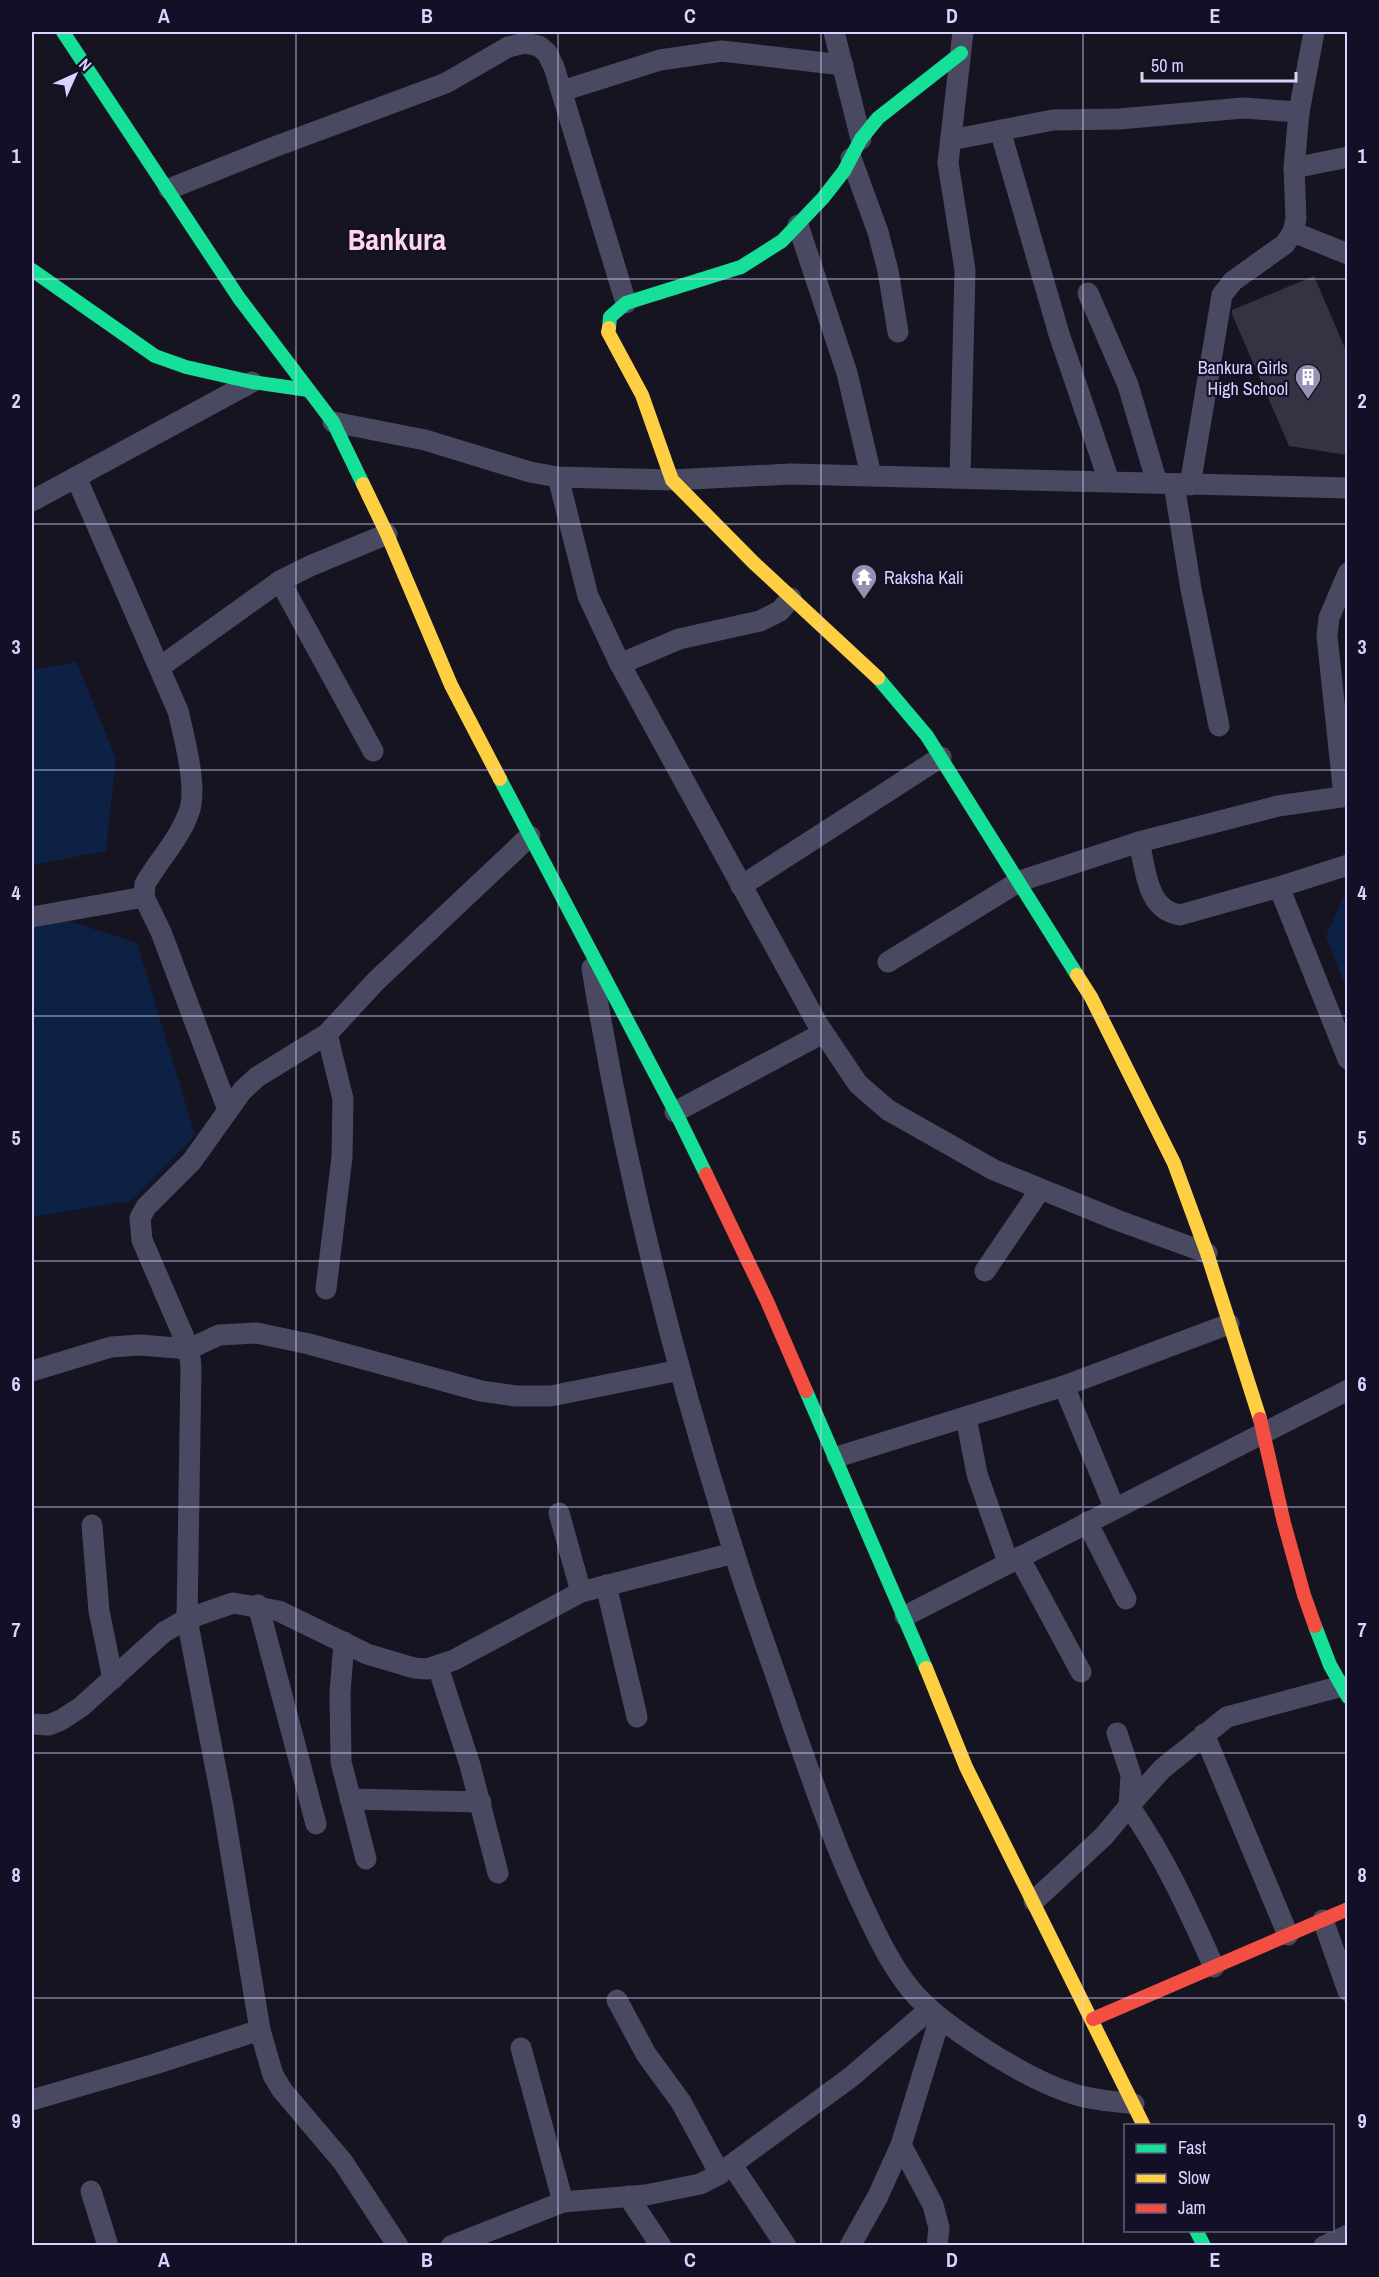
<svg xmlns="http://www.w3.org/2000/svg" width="1379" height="2277" viewBox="0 0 1379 2277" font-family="'Archivo Narrow',sans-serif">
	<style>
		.water { fill: #0d2144 }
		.building { fill: #343243 }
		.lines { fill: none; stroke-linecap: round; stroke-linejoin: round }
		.street { stroke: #4a4962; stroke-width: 21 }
		.fast { stroke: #16e098; stroke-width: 14 }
		.slow { stroke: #ffcf43; stroke-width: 14 }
		.jam { stroke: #f24e42; stroke-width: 14 }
		.grid { fill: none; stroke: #d9d4ff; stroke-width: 1.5; stroke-opacity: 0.55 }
		.labels { text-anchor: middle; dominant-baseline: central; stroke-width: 4.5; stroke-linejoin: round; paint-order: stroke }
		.poi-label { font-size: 18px; fill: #d9d4ff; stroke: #130f26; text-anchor: end }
		.town-label { font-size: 30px; font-weight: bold; fill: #ffd6f0; stroke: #130f26 }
		.neatline { fill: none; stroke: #d9d4ff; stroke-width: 2 }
		.grid-label { font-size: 20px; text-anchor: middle; font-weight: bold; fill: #d9d4ff }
	</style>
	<rect width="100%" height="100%" fill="#161421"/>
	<g class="water">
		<path d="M 76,662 L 116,758 L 106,851 L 32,865 L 32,670 Z"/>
		<path d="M 1347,889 L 1347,991 L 1326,936 Z"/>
		<path d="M 63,919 L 137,943 L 195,1135 L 131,1201 L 32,1217 L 32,928 Z"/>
	</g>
	<path class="building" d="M 1314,276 L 1347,353 L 1347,455 L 1289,446 L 1232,314 L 1232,310 Z"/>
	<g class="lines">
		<g class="street">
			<path d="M 834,32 L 861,139"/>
			<path d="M 562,91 L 660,60 L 722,51 L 843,65"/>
			<path d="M 1000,130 L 1059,334 L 1109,481"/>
			<path d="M 951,140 L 1053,120 L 1119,119 L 1243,108 L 1299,112"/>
			<path d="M 851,158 L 878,232 L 888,271 L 898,332"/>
			<path d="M 1294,168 L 1348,157"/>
			<path d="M 169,189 L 274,147 L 446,83 L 508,47 L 525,43 L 539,46 L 547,53 L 554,67 L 626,303"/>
			<path d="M 798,225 L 847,373 L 871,475"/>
			<path d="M 1293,232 L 1348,254"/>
			<path d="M 1088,293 L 1128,385 L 1157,483"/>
			<path d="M 333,422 L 425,440 L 530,472 L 558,477 L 672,480 L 791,474 L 1348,488"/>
			<path d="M 76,477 L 178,711 C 184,736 198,789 189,812 C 180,838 159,860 145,884 L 144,897 L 161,932 L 228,1110"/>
			<path d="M 558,477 L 588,596 L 620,664 L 817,1023 L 858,1084 L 888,1110 L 994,1170 L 1117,1220 L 1207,1253"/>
			<path d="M 960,477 L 965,270 L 948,163 L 963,32"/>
			<path d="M 1174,484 L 1191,589 L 1219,726"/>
			<path d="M 1190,485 L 1222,295 L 1233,281 L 1285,244 L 1293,232 L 1296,219 L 1294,168 L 1299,112 L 1314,32"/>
			<path d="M 32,501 L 252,382"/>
			<path d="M 280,581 L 373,751"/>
			<path d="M 620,664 L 679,639 L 760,621 L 780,611 L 791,598"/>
			<path d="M 160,667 L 280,581 L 310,566 L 387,534"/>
			<path d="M 1344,796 L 1327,636 L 1329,618 L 1348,573"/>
			<path d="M 1139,842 C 1146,869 1146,910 1180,915 L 1279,887 L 1348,1059"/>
			<path d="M 741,886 L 941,757"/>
			<path d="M 1279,887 L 1348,865"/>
			<path d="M 32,917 L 144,897"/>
			<path d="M 888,962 L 1020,881 L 1139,842 L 1278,806 L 1348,796"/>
			<path d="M 592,968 C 624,1166 673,1361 734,1552 C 751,1608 772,1662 790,1717 C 813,1782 835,1848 865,1910 C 878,1938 892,1967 912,1991 C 940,2025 1025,2078 1068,2092 C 1088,2100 1112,2101 1134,2104"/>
			<path d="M 675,1112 L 823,1033"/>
			<path d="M 985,1271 L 1040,1190"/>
			<path d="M 326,1289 L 342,1157 L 343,1099 L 327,1034"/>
			<path d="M 32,1371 L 111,1347 L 140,1345 L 189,1349 L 219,1335 L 257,1333 L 309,1344 L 481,1391 L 516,1396 L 551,1396 L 680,1370"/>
			<path d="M 1064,1386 L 1114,1507"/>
			<path d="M 966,1417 L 977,1474 L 1008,1562"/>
			<path d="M 837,1457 L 1064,1386 L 1229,1324"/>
			<path d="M 559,1513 L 581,1592"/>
			<path d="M 1087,1522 L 1126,1599"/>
			<path d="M 92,1525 L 99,1611 L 113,1679"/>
			<path d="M 1019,1557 L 1081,1672"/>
			<path d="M 606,1585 L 637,1717"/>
			<path d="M 258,1605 L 316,1824"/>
			<path d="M 905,1616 L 1348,1390"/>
			<path d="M 344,1642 L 340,1693 L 341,1762 L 366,1859"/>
			<path d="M 438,1667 L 470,1765 L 498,1873"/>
			<path d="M 32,1724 L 49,1725 L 61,1720 L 81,1707 L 164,1632 L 187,1619 L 233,1603 L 279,1611 L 367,1654 L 414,1668 L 427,1669 L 454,1660 L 581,1592 L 734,1553"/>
			<path d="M 1204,1734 L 1288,1935"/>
			<path d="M 350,1799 L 481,1802"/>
			<path d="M 1034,1901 L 1104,1836 L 1129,1806 L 1131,1775 L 1117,1733"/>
			<path d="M 1323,1920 L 1348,1991"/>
			<path d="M 1214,1967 C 1189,1911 1164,1856 1129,1806 L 1162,1769 L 1227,1717 L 1342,1686"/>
			<path d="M 617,2000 L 646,2054 L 681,2102 L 720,2174"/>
			<path d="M 260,2030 L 223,1806 L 187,1619 L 191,1367 L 189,1349 L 142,1240 L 140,1218 L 146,1207 L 192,1161 L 242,1091 L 257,1077 L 327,1034 L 376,981 L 530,836"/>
			<path d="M 521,2048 L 563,2202"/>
			<path d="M 32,2100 L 155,2064 L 260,2030 L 273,2075 L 282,2090 L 343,2162 L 398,2246"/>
			<path d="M 901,2145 L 933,2205 L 939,2228 L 937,2246"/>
			<path d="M 732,2165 L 786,2246"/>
			<path d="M 91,2191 L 108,2246"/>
			<path d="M 628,2196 L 661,2246"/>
			<path d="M 451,2246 L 563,2202 L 646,2195 L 700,2184 L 716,2176 L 851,2077 L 930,2009"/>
			<path d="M 850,2246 L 878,2196 L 901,2145 L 940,2018"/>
			<path d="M 1324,2246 L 1348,2235"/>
		</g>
		<g class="fast">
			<path d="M 63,32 L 239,298 L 333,422 L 363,484"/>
			<path d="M 32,270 L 155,356 L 186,367 L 252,382 L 308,390"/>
			<path d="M 609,328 L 610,317 L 626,303 L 741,267 L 782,241 L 823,198 L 844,171 L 861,139 L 878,118 L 961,53"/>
			<path d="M 878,678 L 927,736 L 1077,975"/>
			<path d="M 500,779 L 679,1119 L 706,1174"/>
			<path d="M 806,1391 L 926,1668"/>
			<path d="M 1315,1626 L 1330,1665 L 1348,1697"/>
			<path d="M 1196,2230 L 1204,2246"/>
		</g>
		<g class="slow">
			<path d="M 609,328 L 608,332 L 642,395 L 672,480 L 754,563 L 878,678"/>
			<path d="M 363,484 L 387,534 L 451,685 L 500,779"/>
			<path d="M 1077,975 L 1091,997 L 1174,1163 L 1207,1253 L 1260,1419"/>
			<path d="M 926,1668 L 966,1767 L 1144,2126"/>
		</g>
		<g class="jam">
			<path d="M 706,1174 L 767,1301 L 806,1391"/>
			<path d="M 1260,1419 L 1284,1523 L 1304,1595 L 1315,1626"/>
			<path d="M 1093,2019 L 1348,1909"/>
		</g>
	</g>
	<path class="grid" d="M 296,32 L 296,2246M 558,32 L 558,2246M 821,32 L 821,2246M 1083,32 L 1083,2246M 32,279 L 1348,279M 32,524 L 1348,524M 32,770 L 1348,770M 32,1016 L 1348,1016M 32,1261 L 1348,1261M 32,1507 L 1348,1507M 32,1753 L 1348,1753M 32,1998 L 1348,1998"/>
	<defs>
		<g id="building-pin" transform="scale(1.35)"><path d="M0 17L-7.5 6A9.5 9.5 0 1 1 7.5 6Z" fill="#9591b1" stroke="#130f26"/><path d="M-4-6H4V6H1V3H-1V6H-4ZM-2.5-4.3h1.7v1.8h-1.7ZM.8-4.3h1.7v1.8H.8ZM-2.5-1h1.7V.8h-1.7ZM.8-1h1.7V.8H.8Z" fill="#fff"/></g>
		<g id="temple-pin" transform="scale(1.35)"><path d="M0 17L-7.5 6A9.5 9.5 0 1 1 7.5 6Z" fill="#9591b1" stroke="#130f26"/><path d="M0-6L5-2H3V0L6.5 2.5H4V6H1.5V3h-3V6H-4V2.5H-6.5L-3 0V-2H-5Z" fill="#fff"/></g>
	</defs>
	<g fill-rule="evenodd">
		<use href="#building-pin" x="1308" y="377"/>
		<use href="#temple-pin" x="864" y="577"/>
	</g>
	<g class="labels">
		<g class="poi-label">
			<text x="1288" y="367">Bankura Girls<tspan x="1288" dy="21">High School</tspan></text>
			<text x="884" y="577" text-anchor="start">Raksha Kali</text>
		</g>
		<g class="town-label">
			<text x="397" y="239">Bankura</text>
		</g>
	</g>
	<rect width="1379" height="2277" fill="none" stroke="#130f26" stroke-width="66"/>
	<rect x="1124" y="2124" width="210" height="108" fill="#130f26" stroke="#625e7d" stroke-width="1.5"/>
	<rect x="1136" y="2144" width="30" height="9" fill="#16e098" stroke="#625e7d" stroke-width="1.5"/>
	<text x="1178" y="2154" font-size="18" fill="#d9d4ff">Fast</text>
	<rect x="1136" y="2174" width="30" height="9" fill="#ffcf43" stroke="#625e7d" stroke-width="1.5"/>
	<text x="1178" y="2184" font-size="18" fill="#d9d4ff">Slow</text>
	<rect x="1136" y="2204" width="30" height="9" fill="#f24e42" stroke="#625e7d" stroke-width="1.5"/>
	<text x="1178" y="2214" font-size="18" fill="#d9d4ff">Jam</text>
	<g transform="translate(75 75) rotate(45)" stroke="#130f26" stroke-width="4.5" paint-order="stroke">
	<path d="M0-4.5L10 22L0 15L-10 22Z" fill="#d9d4ff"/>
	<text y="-9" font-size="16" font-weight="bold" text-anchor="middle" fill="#d9d4ff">N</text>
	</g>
	<path d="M1142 72v9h154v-9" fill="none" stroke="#d9d4ff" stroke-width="3"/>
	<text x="1151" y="72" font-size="18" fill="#d9d4ff" stroke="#130f26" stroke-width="4.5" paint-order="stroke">50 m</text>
	<rect x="33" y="33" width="1313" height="2211" class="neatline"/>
	<g class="grid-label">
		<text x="164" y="23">A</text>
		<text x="427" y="23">B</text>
		<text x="690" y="23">C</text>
		<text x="952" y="23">D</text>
		<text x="1215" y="23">E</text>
		<text x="16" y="163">1</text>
		<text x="1362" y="163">1</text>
		<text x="16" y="408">2</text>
		<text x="1362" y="408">2</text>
		<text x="16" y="654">3</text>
		<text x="1362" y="654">3</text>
		<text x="16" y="900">4</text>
		<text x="1362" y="900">4</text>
		<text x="16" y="1145">5</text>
		<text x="1362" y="1145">5</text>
		<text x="16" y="1391">6</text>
		<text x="1362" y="1391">6</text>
		<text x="16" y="1637">7</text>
		<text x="1362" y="1637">7</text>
		<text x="16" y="1882">8</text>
		<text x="1362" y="1882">8</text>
		<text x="16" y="2128">9</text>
		<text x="1362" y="2128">9</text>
		<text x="164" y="2267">A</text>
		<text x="427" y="2267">B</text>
		<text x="690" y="2267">C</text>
		<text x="952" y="2267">D</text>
		<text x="1215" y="2267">E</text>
	</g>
</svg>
